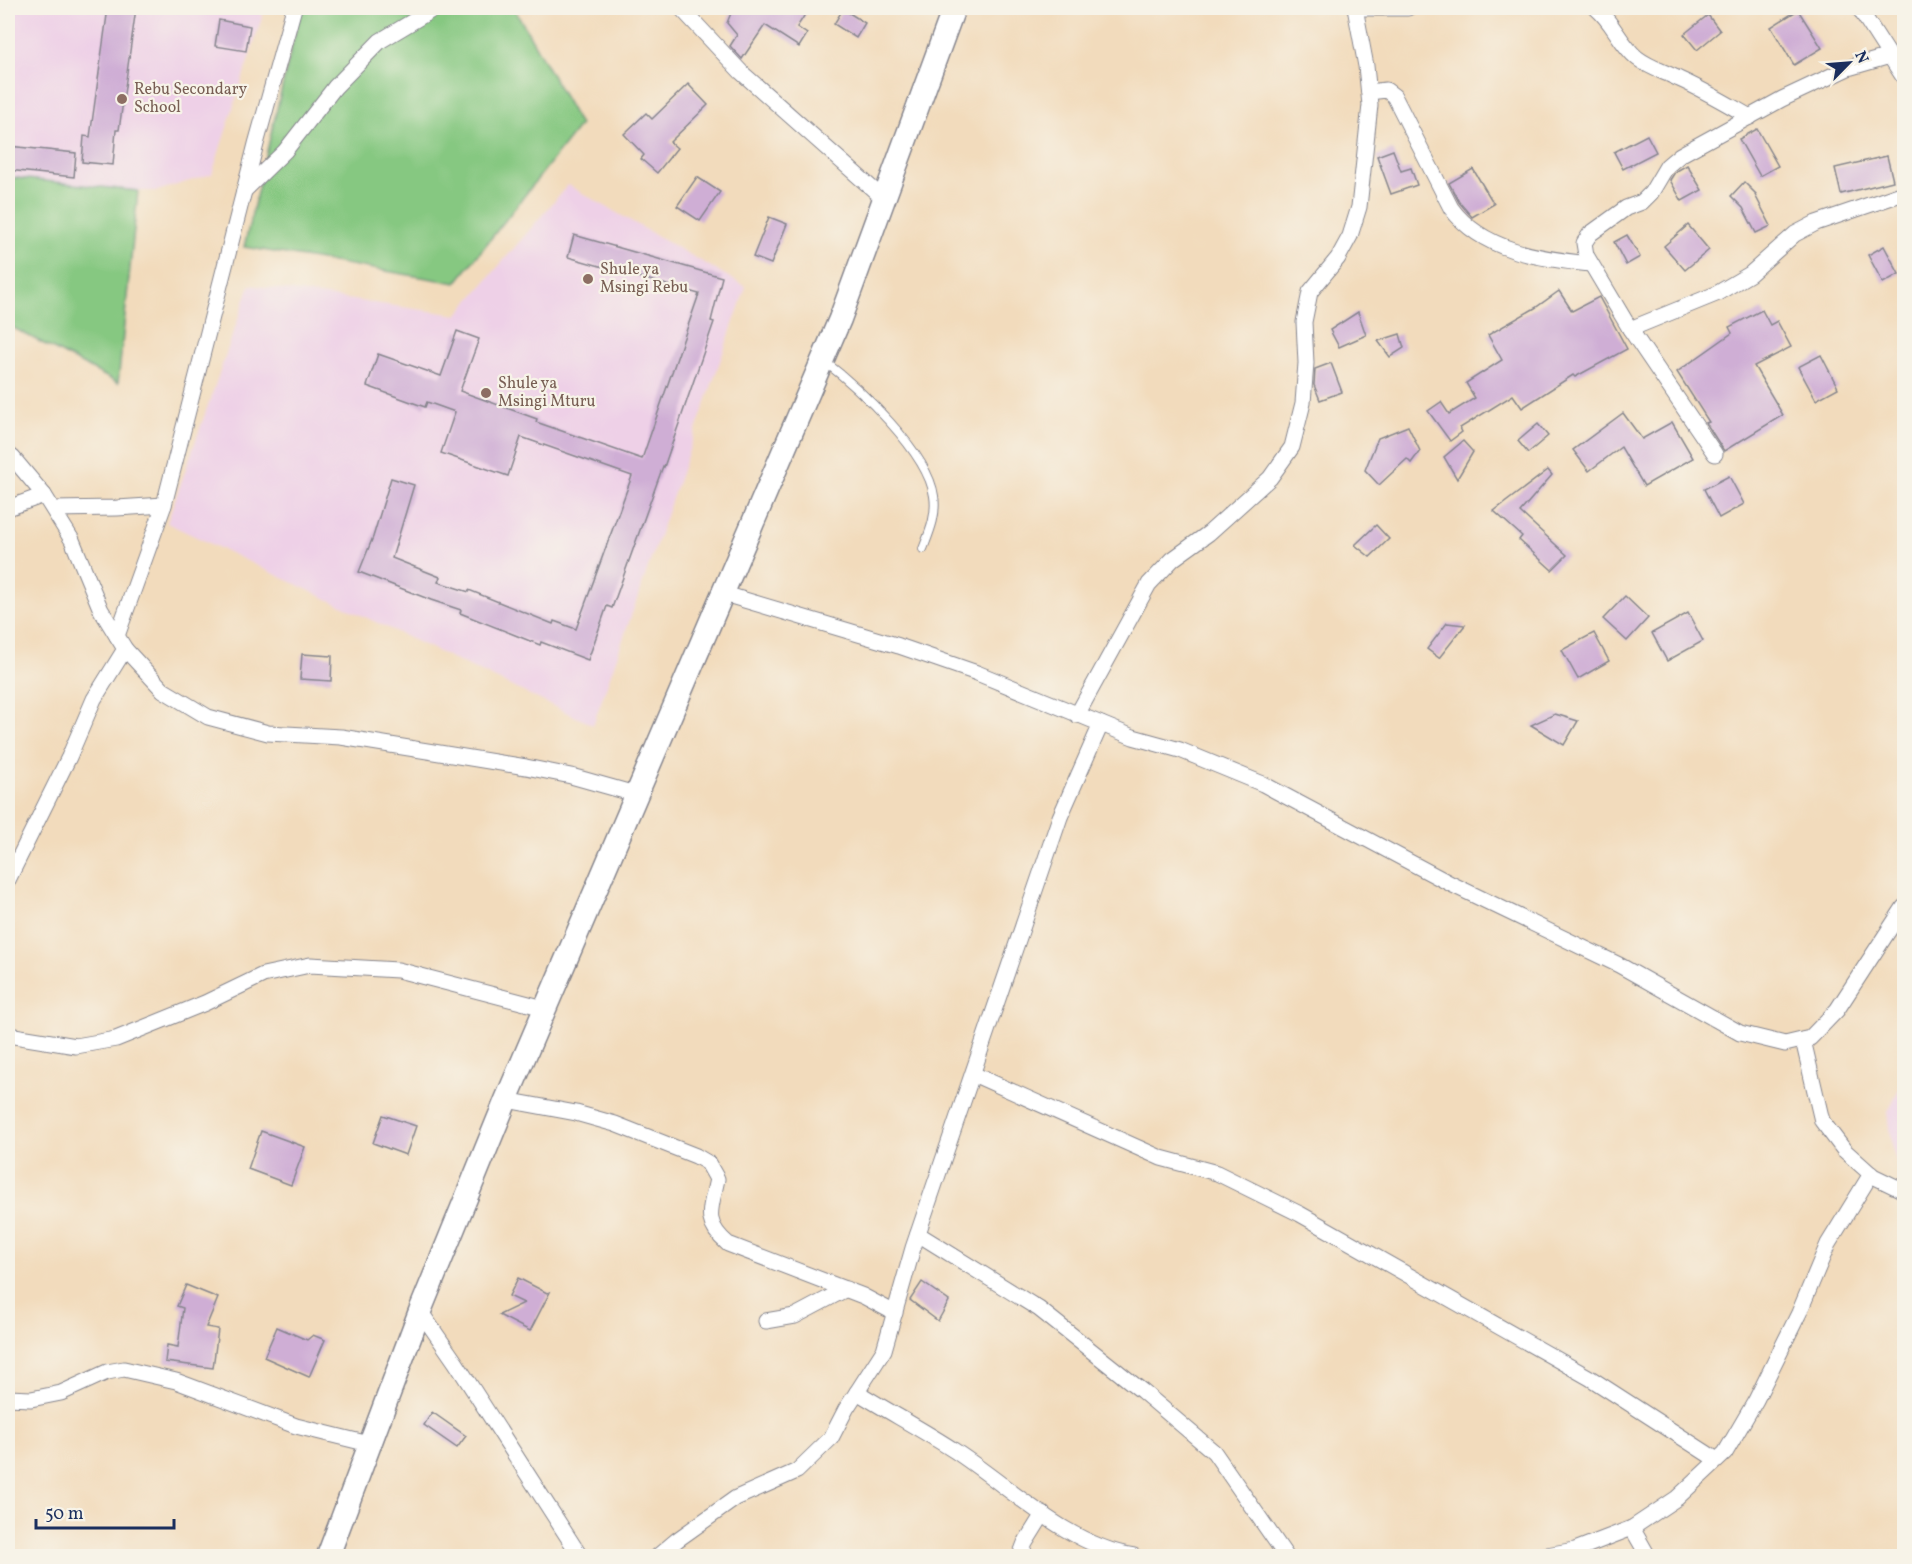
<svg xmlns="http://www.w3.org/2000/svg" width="1912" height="1564" viewBox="0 0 1912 1564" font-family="Vollkorn,serif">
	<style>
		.built { fill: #eed0e7 }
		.green { fill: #86c881; stroke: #507c70; stroke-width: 1.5 }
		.building { fill: #cfaed5 }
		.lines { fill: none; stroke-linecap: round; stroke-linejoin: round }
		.service-casing { stroke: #86858d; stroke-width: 10 }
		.minor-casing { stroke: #86858d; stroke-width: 17 }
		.secondary-casing { stroke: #86858d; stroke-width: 25 }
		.service { stroke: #fff; stroke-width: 8 }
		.minor { stroke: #fff; stroke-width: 15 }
		.secondary { stroke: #fff; stroke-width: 22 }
		.education-dot { fill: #8d6e63; stroke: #f7f3e8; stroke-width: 2 }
		.labels { text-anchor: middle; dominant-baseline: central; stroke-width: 4.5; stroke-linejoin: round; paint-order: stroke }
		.education-label { font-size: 16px; fill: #785e54; stroke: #f7f3e8; text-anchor: start }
	</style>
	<rect width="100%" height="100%" fill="#f7f3e8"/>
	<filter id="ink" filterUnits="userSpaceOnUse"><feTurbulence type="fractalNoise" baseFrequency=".0167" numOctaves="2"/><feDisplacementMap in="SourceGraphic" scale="12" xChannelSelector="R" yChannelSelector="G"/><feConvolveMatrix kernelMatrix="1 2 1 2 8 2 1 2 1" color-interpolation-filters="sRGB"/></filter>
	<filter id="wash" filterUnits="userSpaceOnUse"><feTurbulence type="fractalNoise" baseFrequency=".008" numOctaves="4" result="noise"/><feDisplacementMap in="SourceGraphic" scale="24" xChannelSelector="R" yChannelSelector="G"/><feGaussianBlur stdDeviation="1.35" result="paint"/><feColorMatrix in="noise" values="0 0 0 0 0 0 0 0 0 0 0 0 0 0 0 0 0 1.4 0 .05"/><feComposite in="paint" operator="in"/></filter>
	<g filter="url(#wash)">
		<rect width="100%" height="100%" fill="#f2dbbc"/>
		<g class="built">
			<path d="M 8,8 L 265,8 L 212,174 L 157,191 L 138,191 L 8,177 Z"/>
			<path d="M 568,185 L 746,287 L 593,725 L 167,523 L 250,285 L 457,315 Z"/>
			<path d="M 1904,1080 L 1904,1183 L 1893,1152 L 1888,1112 Z"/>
		</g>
		<g class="green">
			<path d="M 301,8 L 514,8 L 580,125 L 456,283 L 244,247 Z"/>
			<path d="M 8,177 L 138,191 L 118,383 L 8,325 Z"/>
		</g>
		<g id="blocks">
			<g class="building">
				<path d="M 108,8 L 136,8 L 119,130 L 116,130 L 113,165 L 82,162 L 84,136 L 90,137 Z"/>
				<path d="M 733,8 L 798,8 L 806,13 L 797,27 L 807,34 L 799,47 L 765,25 L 742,59 L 730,46 L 737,35 L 727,23 Z"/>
				<path d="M 843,9 L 865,23 L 856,38 L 834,24 Z"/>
				<path d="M 1798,10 L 1822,48 L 1794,65 L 1771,27 Z"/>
				<path d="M 1708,15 L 1720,31 L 1697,50 L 1684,34 Z"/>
				<path d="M 219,20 L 250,26 L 246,51 L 215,46 Z"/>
				<path d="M 688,84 L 708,105 L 670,142 L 677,148 L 657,173 L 641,159 L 644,155 L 624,134 L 646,113 L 652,119 Z"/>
				<path d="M 1757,129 L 1778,166 L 1760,176 L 1739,139 Z"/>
				<path d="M 1647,135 L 1656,152 L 1623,169 L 1614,152 Z"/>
				<path d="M 8,146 L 76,153 L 74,177 L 8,170 Z"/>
				<path d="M 1393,150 L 1401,171 L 1411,168 L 1417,185 L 1391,194 L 1377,156 Z"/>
				<path d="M 1887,156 L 1893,181 L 1841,194 L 1835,168 Z"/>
				<path d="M 1687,165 L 1702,190 L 1682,201 L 1670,180 L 1675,172 Z"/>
				<path d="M 1473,169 L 1494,204 L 1472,217 L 1459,202 L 1449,183 Z"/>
				<path d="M 697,177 L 720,192 L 700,221 L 677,206 Z"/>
				<path d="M 1744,182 L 1756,194 L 1755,195 L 1771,226 L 1756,233 L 1743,208 L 1731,196 Z"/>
				<path d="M 769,217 L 787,224 L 771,264 L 753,257 Z"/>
				<path d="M 1688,225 L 1709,250 L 1685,270 L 1664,246 Z"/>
				<path d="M 574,235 L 722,277 L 711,321 L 714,322 L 664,467 L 663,466 L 612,608 L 607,606 L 588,660 L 541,642 L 540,645 L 460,613 L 461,610 L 431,600 L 359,572 L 373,537 L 391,478 L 414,485 L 392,558 L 440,577 L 438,582 L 469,592 L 469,590 L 553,624 L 554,621 L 576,629 L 632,476 L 521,437 L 508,476 L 441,453 L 455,412 L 427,402 L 425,407 L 367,386 L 378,354 L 441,376 L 457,331 L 479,339 L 460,391 L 537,419 L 536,422 L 642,459 L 699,294 L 568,257 Z"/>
				<path d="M 1627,235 L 1640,257 L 1626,265 L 1614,242 Z"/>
				<path d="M 1884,246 L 1899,274 L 1883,283 L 1868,255 Z"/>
				<path d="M 1559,291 L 1572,311 L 1599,297 L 1627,349 L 1575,377 L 1573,375 L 1522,408 L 1513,395 L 1460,428 L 1462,432 L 1450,441 L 1428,411 L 1441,402 L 1449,414 L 1475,398 L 1466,383 L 1502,360 L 1488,335 L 1535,308 Z"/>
				<path d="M 1762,310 L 1770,325 L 1777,321 L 1791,347 L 1754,366 L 1783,415 L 1724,451 L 1706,423 L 1709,422 L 1677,372 L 1732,333 L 1729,327 Z"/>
				<path d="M 1358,312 L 1366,335 L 1339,347 L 1330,330 Z"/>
				<path d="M 1400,334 L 1404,348 L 1390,357 L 1378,341 Z"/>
				<path d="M 1821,355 L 1838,388 L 1816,400 L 1798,367 Z"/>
				<path d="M 1331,363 L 1342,392 L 1320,400 L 1314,385 L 1315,369 Z"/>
				<path d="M 1623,413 L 1642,439 L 1672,422 L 1693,458 L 1644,486 L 1621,447 L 1589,471 L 1573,450 Z"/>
				<path d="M 1538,424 L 1548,436 L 1528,453 L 1518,441 Z"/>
				<path d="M 1408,426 L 1420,451 L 1411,463 L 1407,459 L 1379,485 L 1365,470 L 1378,438 Z"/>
				<path d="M 1463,441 L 1473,452 L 1457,479 L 1444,457 Z"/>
				<path d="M 1548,470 L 1552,475 L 1520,512 L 1567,555 L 1552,570 L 1519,540 L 1522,536 L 1494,511 Z"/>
				<path d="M 1729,476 L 1744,504 L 1719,518 L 1704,489 Z"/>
				<path d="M 1376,525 L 1389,539 L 1370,557 L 1355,545 Z"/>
				<path d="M 1625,596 L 1648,618 L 1627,641 L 1603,619 Z"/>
				<path d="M 1688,613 L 1703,641 L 1667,661 L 1652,633 Z"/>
				<path d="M 1447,623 L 1465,625 L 1439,658 L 1427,649 Z"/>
				<path d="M 1594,633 L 1609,661 L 1578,679 L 1562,650 Z"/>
				<path d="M 302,654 L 332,656 L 331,681 L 300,679 Z"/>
				<path d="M 1555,714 L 1578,721 L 1564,745 L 1531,725 Z"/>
				<path d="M 383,1115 L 416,1126 L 406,1155 L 373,1143 Z"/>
				<path d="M 261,1131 L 305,1147 L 291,1185 L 248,1169 Z"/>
				<path d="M 518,1278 L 547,1293 L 550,1292 L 530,1331 L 499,1315 L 524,1303 L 509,1296 Z"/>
				<path d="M 922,1282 L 949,1301 L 938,1321 L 910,1300 Z"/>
				<path d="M 186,1285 L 218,1298 L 206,1327 L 218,1329 L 213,1368 L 165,1362 L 167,1345 L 178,1347 L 183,1308 L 177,1306 Z"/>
				<path d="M 277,1327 L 307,1340 L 313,1335 L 325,1340 L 309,1377 L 264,1357 Z"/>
				<path d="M 432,1412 L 466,1436 L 457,1448 L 424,1425 Z"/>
			</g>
		</g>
	</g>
	<g filter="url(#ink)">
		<use href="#blocks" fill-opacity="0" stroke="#86858d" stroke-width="1.5"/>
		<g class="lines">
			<g class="service-casing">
				<path id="service" d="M 824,361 C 858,387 928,452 934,496 C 937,515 930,531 923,549"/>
			</g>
			<g class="minor-casing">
				<g id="minor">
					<path d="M 681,8 L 741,72 L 884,199"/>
					<path d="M 1357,8 L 1408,8"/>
					<path d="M 1596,8 C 1613,22 1620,44 1637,58 C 1650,68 1665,72 1679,79 C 1704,90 1727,104 1750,117"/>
					<path d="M 1859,8 L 1904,78"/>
					<path d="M 1369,92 L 1386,90 L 1394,96 L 1451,208 C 1482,251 1541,259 1590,264"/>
					<path d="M 244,191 L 285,151 L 335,87 L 380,41 L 435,8"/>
					<path d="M 1630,329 L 1716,294 L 1750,274 L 1795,234 L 1816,223 L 1904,193"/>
					<path d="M 8,454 L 13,458 L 44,495 L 72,540 L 101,610 L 125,649 L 163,690 L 208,717 L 268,733 L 341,737 L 526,767 L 571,776 L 635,794"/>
					<path d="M 1715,454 L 1630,329 L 1586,255 L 1584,243 L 1590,234 L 1626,208 L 1642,202 L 1651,193 L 1667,166 L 1680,155 L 1782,99 L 1848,68 L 1890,56"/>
					<path d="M 8,508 L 44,495"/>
					<path d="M 54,509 L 117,508 L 164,505"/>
					<path d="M 721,593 L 899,646 L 977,673 L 1133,737 L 1180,750 L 1263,784 L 1451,884 L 1619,965 L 1740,1033 L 1785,1044 L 1810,1038 L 1837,1010 L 1904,907"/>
					<path d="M 117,636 L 164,505 L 256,144 L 294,8"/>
					<path d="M 1077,715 L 1149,584 L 1173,559 L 1209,533 L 1270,478 L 1292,447 L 1303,403 L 1306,363 L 1304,322 L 1310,292 L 1338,258 L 1350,236 L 1359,207 L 1370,105 L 1366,66 L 1355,8"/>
					<path d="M 8,880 L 69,757 L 94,699 L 125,649"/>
					<path d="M 8,1035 L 76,1046 L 116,1039 L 205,1003 L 263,975 L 310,965 L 398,970 L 544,1008"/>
					<path d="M 1803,1040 L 1822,1121 L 1844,1150 L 1873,1176 L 1904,1191"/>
					<path d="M 973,1074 L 1161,1158 L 1217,1173 L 1300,1214 L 1590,1378 L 1717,1460"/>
					<path d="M 506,1100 L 576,1113 L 615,1124 L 696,1156 L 708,1163 L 717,1179 C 711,1209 702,1222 728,1244 L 863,1296 L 895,1313"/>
					<path d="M 918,1234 L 1039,1309 L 1142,1391 L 1214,1452 L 1286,1556"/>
					<path d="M 420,1311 L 456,1363 L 580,1556"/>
					<path d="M 766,1321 L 795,1316 L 846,1289"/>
					<path d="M 857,1392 C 889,1412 923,1430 955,1451 C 1010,1487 1067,1545 1134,1556"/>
					<path d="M 8,1398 L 31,1399 L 61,1393 L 107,1372 L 124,1369 L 176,1381 L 296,1426 L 369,1444"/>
					<path d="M 1632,1528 L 1648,1556"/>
					<path d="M 658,1556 L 677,1540 L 736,1498 L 797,1471 L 831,1438 L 846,1409 L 884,1350 L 913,1248 L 1060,817 L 1101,724"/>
					<path d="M 1020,1556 L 1025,1543 L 1043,1514"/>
					<path d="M 1541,1556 L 1575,1550 L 1632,1528 L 1677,1498 L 1725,1453 L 1756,1400 L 1799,1313 L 1828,1244 L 1871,1174"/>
				</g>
			</g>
			<g class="secondary-casing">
				<path id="secondary" d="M 328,1556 L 420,1311 L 506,1100 L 840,319 L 954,8"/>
			</g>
			<use href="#service" class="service"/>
			<use href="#minor" class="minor"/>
			<use href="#secondary" class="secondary"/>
		</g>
	</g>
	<g class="education-dot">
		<circle cx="122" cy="99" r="6"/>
		<circle cx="588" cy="279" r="6"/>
		<circle cx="486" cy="393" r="6"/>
	</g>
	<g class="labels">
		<g class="education-label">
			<text x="134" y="90">Rebu Secondary<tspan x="134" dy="18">School</tspan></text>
			<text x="600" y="270">Shule ya<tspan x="600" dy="18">Msingi Rebu</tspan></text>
			<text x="498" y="384">Shule ya<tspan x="498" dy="18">Msingi Mturu</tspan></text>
		</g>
	</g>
	<rect width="1912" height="1564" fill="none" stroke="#f7f3e8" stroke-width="30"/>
	<g transform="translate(1849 63) rotate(65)" stroke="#f7f3e8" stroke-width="4.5" paint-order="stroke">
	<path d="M0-4.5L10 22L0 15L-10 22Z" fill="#1b2f5e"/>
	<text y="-9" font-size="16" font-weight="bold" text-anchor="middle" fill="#1b2f5e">N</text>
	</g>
	<path d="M36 1519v9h138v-9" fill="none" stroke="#1b2f5e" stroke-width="3"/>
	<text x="45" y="1519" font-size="18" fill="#1b2f5e" stroke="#f7f3e8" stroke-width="4.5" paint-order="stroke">50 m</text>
</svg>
